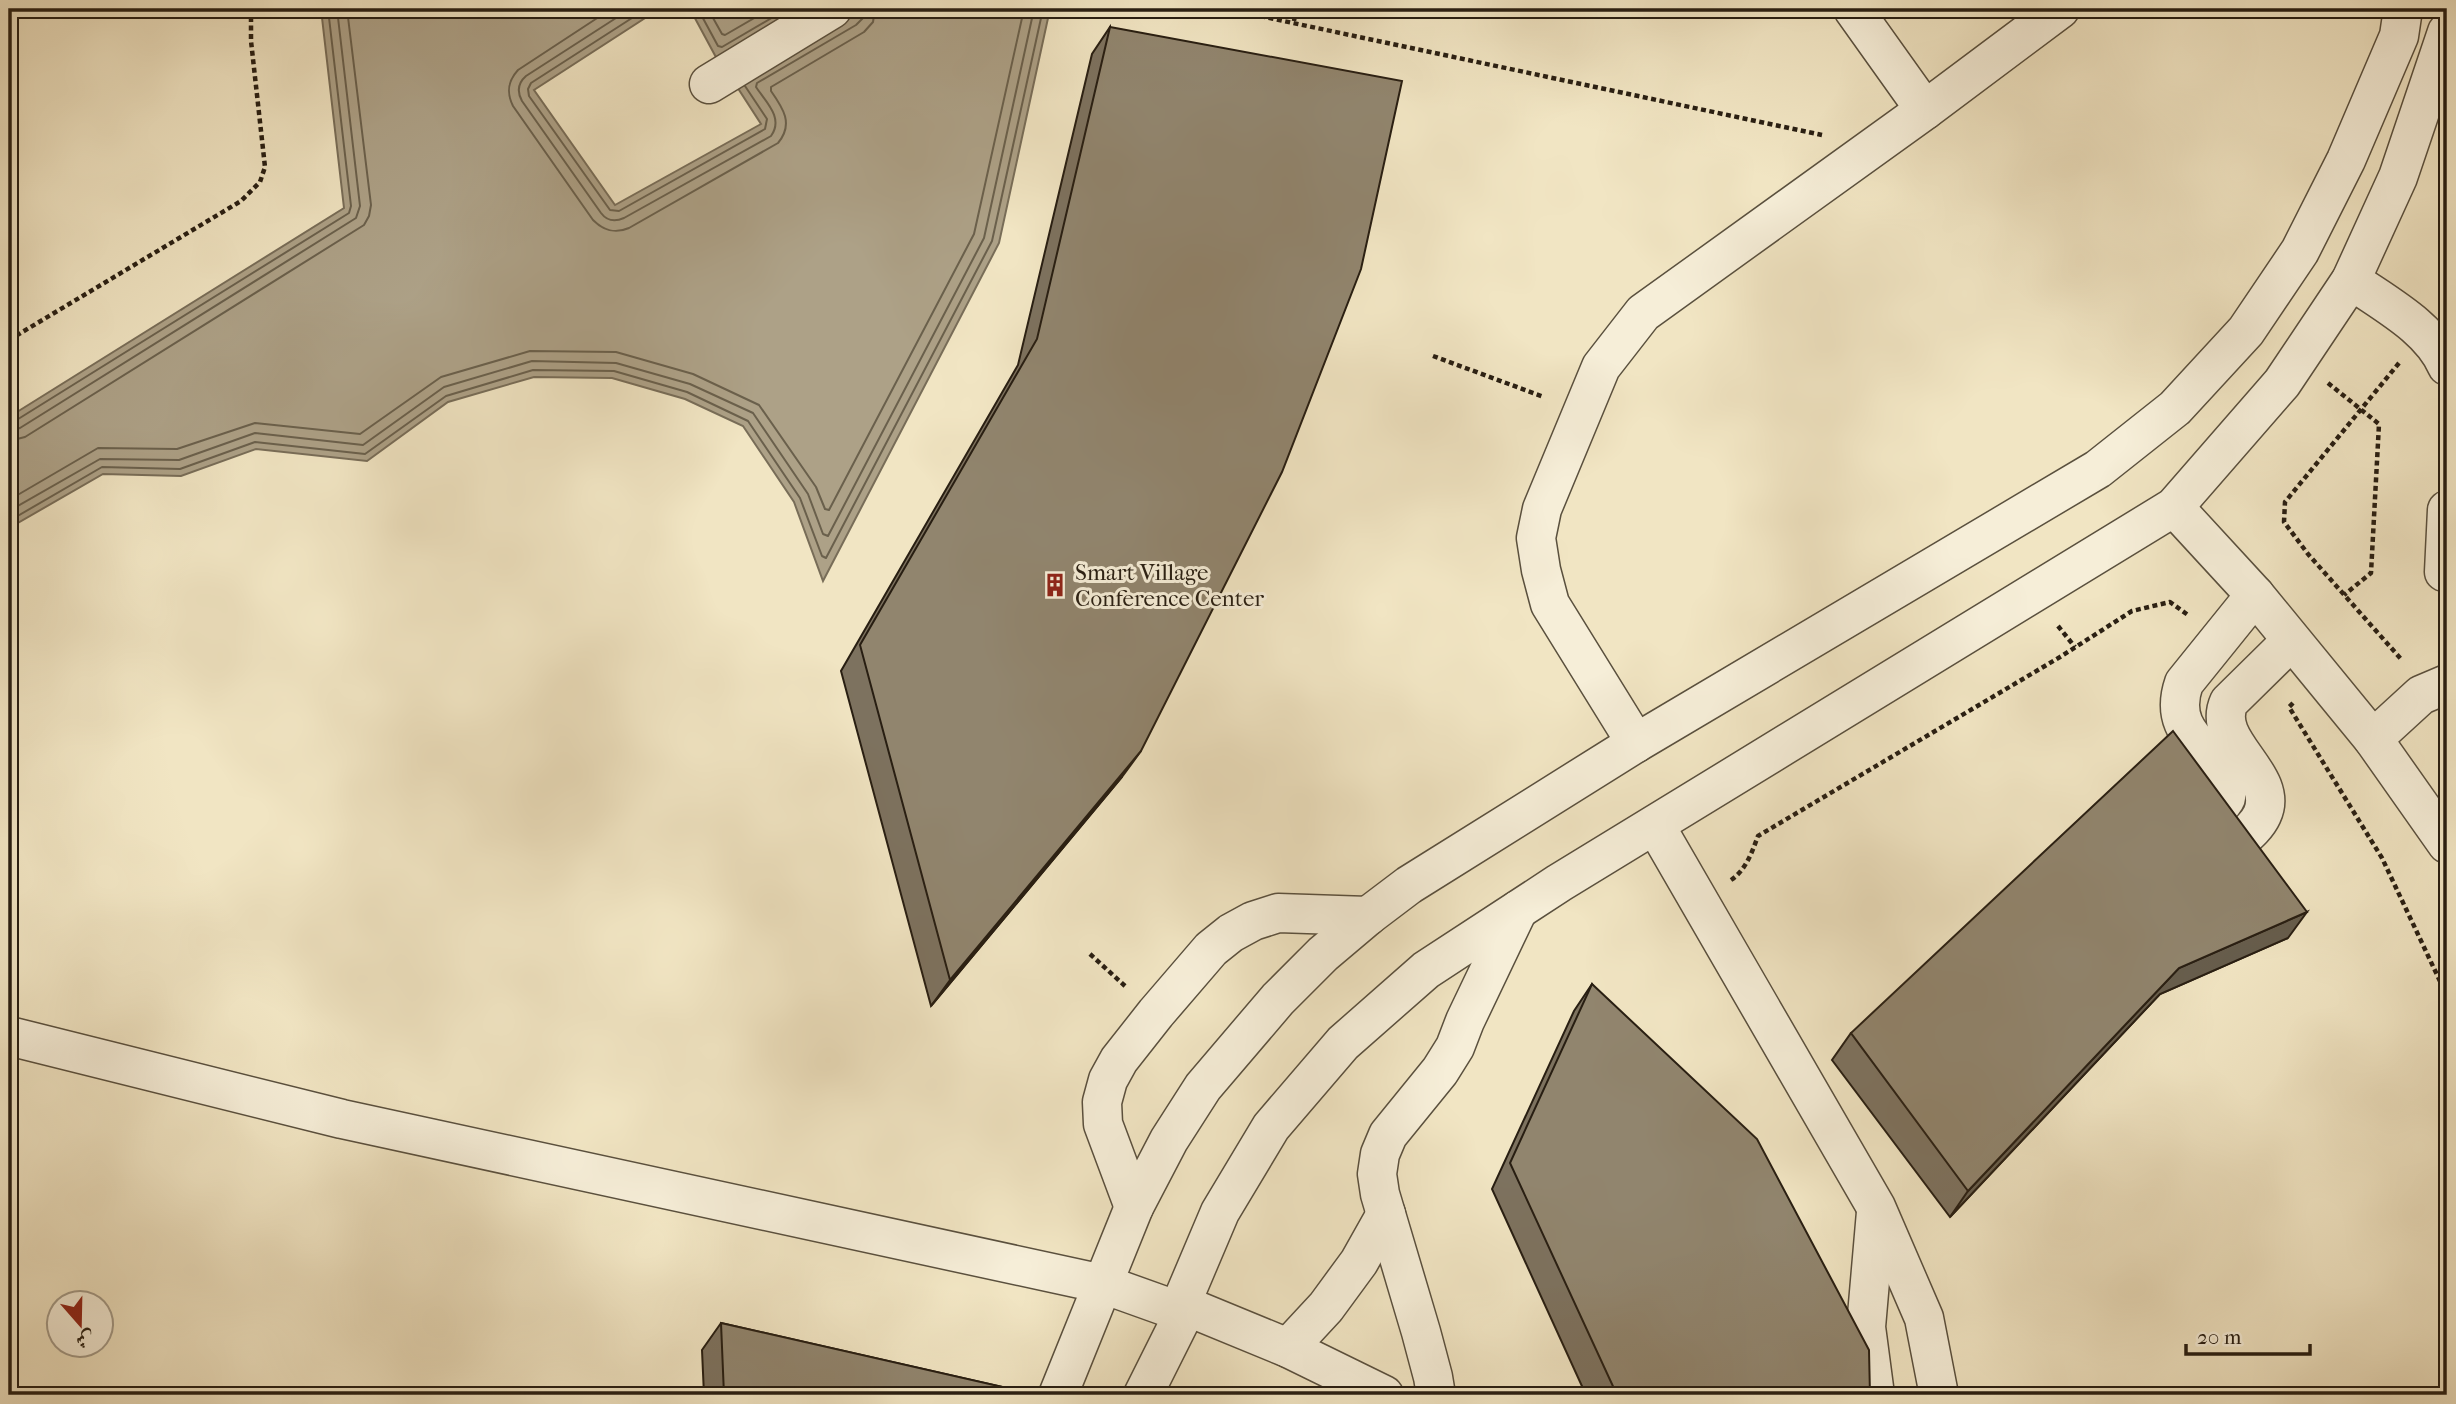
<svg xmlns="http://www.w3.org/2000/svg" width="2456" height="1404" viewBox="0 0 2456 1404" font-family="'IM FELL French Canon',Amiri,serif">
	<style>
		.water { fill: #ada187; stroke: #786d58; stroke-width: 2 }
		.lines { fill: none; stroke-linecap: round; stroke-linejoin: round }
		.shore { stroke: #6a604c; stroke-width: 2 }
		.minor-casing { stroke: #5a503e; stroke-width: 41 }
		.path { stroke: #281e12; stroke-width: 4.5; stroke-dasharray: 5 3.5; stroke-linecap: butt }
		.minor { stroke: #f6eed8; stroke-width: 38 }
		.wall { fill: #7d725f; stroke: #281e12; stroke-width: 2 }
		.shaded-wall { fill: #665d4d; stroke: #281e12; stroke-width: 2 }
		.building { fill: #91856e; stroke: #281e12; stroke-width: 2 }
		.labels { text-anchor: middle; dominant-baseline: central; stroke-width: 6; stroke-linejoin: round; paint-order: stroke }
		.poi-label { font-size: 23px; fill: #281e12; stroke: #f6eed8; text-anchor: start }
	</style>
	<rect width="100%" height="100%" fill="#f1e5c3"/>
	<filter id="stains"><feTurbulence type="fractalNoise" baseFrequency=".00286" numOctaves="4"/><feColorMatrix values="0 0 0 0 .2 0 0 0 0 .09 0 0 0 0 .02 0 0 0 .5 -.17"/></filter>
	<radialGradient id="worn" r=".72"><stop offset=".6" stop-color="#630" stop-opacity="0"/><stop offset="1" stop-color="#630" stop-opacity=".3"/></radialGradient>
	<g class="water">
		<path d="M 321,9 L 659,9 L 534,90 L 615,205 L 761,124 L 732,79 L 854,9 L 1050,9 L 999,243 L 823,581 L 794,502 L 743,426 L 685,399 L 612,378 L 534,377 L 448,402 L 367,461 L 256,449 L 181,476 L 103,474 L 9,528 L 9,417 L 344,208 Z"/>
		<path d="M 690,9 L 801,9 L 717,59 Z"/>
	</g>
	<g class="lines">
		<g class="shore">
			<path d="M 611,9 L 518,70 C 508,81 506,92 513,106 L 593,220 C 604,231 615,234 629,228 L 778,143 C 794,124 783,108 771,91 L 771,87 L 864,32 L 873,22 L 875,9"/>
			<path d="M 630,9 L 526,76 C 518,83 517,92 522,101 L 601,213 C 607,221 615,222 624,218 L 771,136 C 784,118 766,102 756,87 L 757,83 L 856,25 L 863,18 L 864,9"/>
			<path d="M 646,9 L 531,83 L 528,89 L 529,96 L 610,210 L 619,211 L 765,129 L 767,119 L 745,86"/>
			<path d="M 698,9 L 718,46 L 722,47 L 787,9"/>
			<path d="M 708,9 L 722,34 L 725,35 L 770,9"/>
			<path d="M 9,422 L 15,421 L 349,213 L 351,206 L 328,9"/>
			<path d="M 9,431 L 20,428 L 356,218 L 360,206 L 337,9"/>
			<path d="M 9,441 L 25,437 L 364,225 L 369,216 L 371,205 L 347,9"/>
			<path d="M 9,500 L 98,448 L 177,449 L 255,423 L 360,434 L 441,377 L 530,351 L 616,352 L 693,374 L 759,405 L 816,487 L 825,509 L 829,510 L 974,234 L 1024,9"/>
			<path d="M 9,511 L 100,459 L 179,460 L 255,433 L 363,445 L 444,387 L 532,361 L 616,363 L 690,384 L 753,413 L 808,494 L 823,534 L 828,536 L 984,238 L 1034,9"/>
			<path d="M 9,521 L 102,467 L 180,469 L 255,442 L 365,454 L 446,396 L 533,370 L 614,371 L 687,392 L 748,421 L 800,498 L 822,556 L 826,558 L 992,241 L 1043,9"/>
		</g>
		<g class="minor-casing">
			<g id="minor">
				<path d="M 1853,9 L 1925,110"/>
				<path d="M 709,84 L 832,9"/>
				<path d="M 2351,280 C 2385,304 2430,327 2447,366"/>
				<path d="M 2174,507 L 2255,595 L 2373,739 L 2447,844"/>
				<path d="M 2444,572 L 2447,510"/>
				<path d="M 2373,739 L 2421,695 L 2447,684"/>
				<path d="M 1636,743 L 1550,604 L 1541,570 L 1536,538 L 1542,509 L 1601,367 L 1643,313 L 1925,110 L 2060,9"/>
				<path d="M 2212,818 L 2226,798 L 2227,781 C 2207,745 2167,732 2184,683 L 2255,595"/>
				<path d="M 1655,825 L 1876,1207 L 1924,1318 L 1939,1395"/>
				<path d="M 2237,843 C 2246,835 2257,826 2262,815 C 2281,775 2210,743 2229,702 L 2291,641"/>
				<path d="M 9,1036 L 342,1119 L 1103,1284 L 1184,1313"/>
				<path d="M 1134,1207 L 1103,1124 L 1102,1102 L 1108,1080 L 1119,1060 L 1156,1013 L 1211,949 L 1231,933 L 1253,921 L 1278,913 L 1368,916"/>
				<path d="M 1181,1304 L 1288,1348 L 1384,1395"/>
				<path d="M 1288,1348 L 1326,1307 L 1359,1262 L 1386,1214"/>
				<path d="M 1058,1395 L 1134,1207 L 1169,1140 L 1203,1087 L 1278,999 L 1323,954 L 1368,916 L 1409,885 L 1636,743 L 2098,469 L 2175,408 L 2246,331 L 2300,251 L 2346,160 L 2399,36 L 2403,9"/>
				<path d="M 1143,1395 L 1184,1313 L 1181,1304 L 1220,1212 L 1271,1127 L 1343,1043 L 1426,970 L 1559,883 L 2174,507 L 2282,383 L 2351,280 L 2398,177 L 2447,32"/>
				<path d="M 1436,1395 L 1433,1377 L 1421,1332 L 1380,1194 L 1377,1174 L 1380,1154 L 1388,1135 L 1440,1071 L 1455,1047 L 1465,1021 L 1518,910"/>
				<path d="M 1875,1395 L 1866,1327 L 1876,1212"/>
			</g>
		</g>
		<g class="path">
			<path d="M 1227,9 L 1822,135"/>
			<path d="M 1294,21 L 1296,9"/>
			<path d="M 9,340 L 241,201 L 260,182 L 265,167 L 251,41 L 251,9"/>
			<path d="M 1433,356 L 1544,397"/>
			<path d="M 2399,363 L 2285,502 L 2284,522 L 2308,554 L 2401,659"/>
			<path d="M 2328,383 L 2379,424 L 2371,573 L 2344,595"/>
			<path d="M 2058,626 L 2075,647"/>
			<path d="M 2293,703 L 2289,707 L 2382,858 L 2447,996"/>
			<path d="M 1731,880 C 1746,870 1752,852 1758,836 L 2060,657 L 2132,611 L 2170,602 L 2188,615"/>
			<path d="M 1090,954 L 1125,986"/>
		</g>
		<use href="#minor" class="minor"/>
	</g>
	<g class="wall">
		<path d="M 1110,27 L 1122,777 L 931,1006 L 841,671 L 1018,365 L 1092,54 Z"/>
		<path d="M 2288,938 L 2160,994 L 1950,1217 L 1832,1060 L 1851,1033 Z"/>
		<path d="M 1592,984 L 1870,1395 L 1586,1395 L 1492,1189 L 1574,1011 Z"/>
		<path d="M 721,1323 L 1038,1395 L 704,1395 L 702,1350 Z"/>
	</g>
	<g class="shaded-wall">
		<path d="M 1141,751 L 1122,777 L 931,1006 L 950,980 Z"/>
		<path d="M 2307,912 L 2288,938 L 2160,994 L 1950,1217 L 1968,1191 L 2179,968 Z"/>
	</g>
	<g class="building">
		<path d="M 1110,27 L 1402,81 L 1361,269 L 1282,472 L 1141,751 L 950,980 L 860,645 L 1037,339 Z"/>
		<path d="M 2173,731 L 2307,912 L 2179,968 L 1968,1191 L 1851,1033 Z"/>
		<path d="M 1592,984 L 1757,1139 L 1869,1350 L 1870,1395 L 1617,1395 L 1510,1163 Z"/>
		<path d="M 721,1323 L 1038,1395 L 724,1395 Z"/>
	</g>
	<defs>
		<g id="building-bare" transform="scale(1.89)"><path d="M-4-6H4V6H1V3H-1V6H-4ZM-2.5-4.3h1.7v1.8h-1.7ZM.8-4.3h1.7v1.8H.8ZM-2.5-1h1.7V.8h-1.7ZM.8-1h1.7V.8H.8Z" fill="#8f2418" stroke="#f6eed8" stroke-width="2.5" paint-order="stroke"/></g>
	</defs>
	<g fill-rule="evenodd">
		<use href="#building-bare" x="1055" y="585"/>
	</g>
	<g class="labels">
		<g class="poi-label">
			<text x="1075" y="572">Smart Village<tspan x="1075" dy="26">Conference Center</tspan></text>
		</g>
	</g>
	<rect width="2456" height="1404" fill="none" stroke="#f1e5c3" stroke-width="35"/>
	<rect x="10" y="10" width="2435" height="1383" fill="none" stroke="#281e12" stroke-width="3.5"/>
	<rect x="18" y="18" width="2421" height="1369" fill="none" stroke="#281e12" stroke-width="2"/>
	<g transform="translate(80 1324) rotate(160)"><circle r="33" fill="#f6eed8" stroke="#a49b89" stroke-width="2"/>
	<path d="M0-5L12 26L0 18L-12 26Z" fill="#8f2418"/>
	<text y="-10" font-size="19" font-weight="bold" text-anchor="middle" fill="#281e12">ش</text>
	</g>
	<path d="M2186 1344v10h124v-10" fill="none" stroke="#281e12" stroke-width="3.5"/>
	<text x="2197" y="1344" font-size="21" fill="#281e12" stroke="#f6eed8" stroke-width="5" paint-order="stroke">20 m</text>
	<rect width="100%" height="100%" filter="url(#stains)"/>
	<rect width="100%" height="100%" fill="url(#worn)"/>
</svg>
